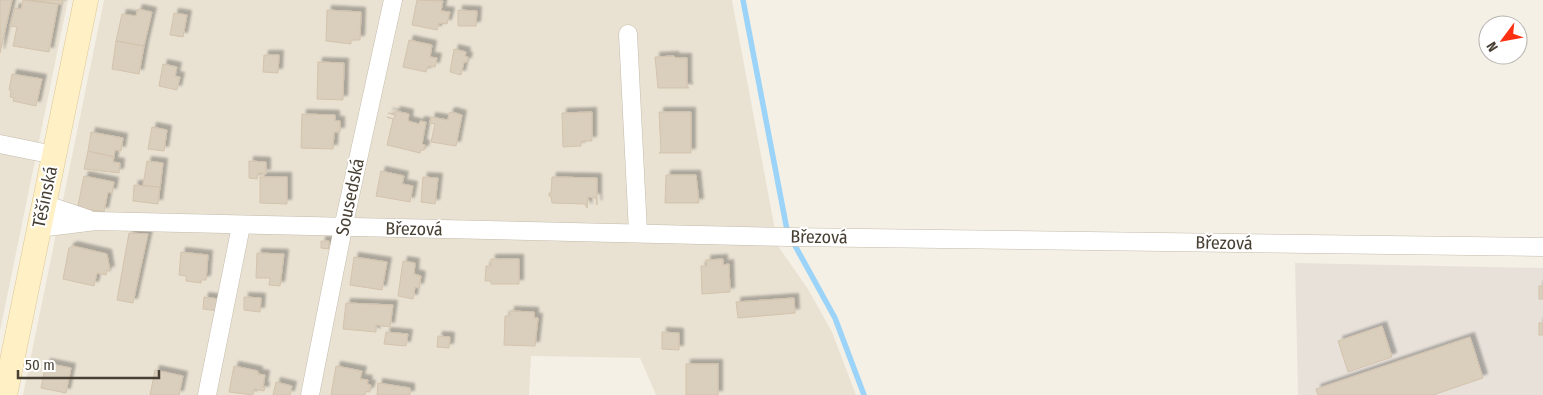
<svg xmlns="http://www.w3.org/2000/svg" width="1543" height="395" viewBox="0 0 1543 395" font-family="'Fira Sans Condensed',sans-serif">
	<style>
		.residential { fill: #e9e2d3 }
		.industrial { fill: #e7e1da }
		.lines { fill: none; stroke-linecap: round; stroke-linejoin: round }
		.stream { stroke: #9bd4f8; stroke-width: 5.5 }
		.building { fill: #dacebc; stroke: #d3c3ac; filter: url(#shadow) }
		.street-casing { stroke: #c4baaa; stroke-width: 19 }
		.secondary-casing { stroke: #ddc792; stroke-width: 25 }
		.street { stroke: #fff; stroke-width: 18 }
		.secondary { stroke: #fff0c5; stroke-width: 24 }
		.labels { text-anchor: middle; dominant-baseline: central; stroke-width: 4; stroke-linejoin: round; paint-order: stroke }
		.street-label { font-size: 18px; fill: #484034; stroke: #fff }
	</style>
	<defs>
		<filter id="shadow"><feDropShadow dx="4.5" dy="-4.5" stdDeviation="1" flood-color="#0004"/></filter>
	</defs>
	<rect width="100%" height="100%" fill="#f5f0e5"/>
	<g class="residential">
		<path d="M 0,0 L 68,0 L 0,331 Z"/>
		<path d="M 104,0 L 732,0 L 778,246 L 808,289 L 832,332 L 856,395 L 656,395 L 640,358 L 531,356 L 529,395 L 23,395 Z"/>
	</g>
	<path class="industrial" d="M 1295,263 L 1543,268 L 1543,395 L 1298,395 Z"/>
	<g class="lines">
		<g class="stream">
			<path d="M 743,0 L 787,230"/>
			<path d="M 793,242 L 835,318 L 864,395"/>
		</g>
	</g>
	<g class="building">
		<path d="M 0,0 L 12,0 L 0,53 Z"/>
		<path d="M 23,0 L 58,4 L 49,52 L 13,46 L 17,27 L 10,26 L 15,8 L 21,9 Z"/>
		<path d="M 31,0 L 63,0 L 62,4 L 58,4 Z"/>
		<path d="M 417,0 L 443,1 L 441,11 L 450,12 L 447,24 L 439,23 L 437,30 L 412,25 Z"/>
		<path d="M 138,9 L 152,12 L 144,46 L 116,41 L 122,14 L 136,16 Z"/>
		<path d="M 327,10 L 361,12 L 360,40 L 351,40 L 351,44 L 326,41 Z"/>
		<path d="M 458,10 L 477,11 L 476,26 L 458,26 Z"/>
		<path d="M 174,13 L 187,15 L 183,37 L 170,35 Z"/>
		<path d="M 409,40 L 432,45 L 430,57 L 437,58 L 435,67 L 428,66 L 426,72 L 403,67 Z"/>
		<path d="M 116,41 L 144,46 L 139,74 L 112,69 Z"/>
		<path d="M 454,49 L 466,52 L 465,56 L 468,57 L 467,62 L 464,62 L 461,75 L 450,72 Z"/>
		<path d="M 264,55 L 279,55 L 278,73 L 263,72 Z"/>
		<path d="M 674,56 L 675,58 L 687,58 L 687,86 L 689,88 L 658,88 L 655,57 Z"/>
		<path d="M 318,62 L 344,63 L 343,100 L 317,99 Z"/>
		<path d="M 163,64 L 177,67 L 175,76 L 180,77 L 177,90 L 159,86 Z"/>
		<path d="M 12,74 L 42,79 L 36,106 L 13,101 L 14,98 L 10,97 L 11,90 L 9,90 Z"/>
		<path d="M 396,111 L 409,114 L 408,121 L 419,124 L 420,121 L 426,122 L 422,144 L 425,145 L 424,150 L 421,150 L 420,153 L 387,145 L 393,119 L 387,117 L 394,119 L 395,115 L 388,113 L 395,114 Z"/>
		<path d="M 452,112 L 462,115 L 456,146 L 431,142 L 435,124 L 430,123 L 431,117 L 448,120 L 449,113 Z"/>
		<path d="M 592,112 L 592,141 L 581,141 L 581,146 L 563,147 L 562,113 Z"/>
		<path d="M 659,112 L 691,112 L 691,153 L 659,153 L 661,151 Z"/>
		<path d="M 302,114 L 335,115 L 335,121 L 340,121 L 340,132 L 334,132 L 333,149 L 301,148 Z"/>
		<path d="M 152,127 L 167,130 L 164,151 L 148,149 Z"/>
		<path d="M 91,132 L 123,138 L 121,151 L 115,150 L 114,157 L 88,151 Z"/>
		<path d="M 88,151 L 114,157 L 113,162 L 120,163 L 119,173 L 84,169 Z"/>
		<path d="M 147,161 L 163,163 L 160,188 L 143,185 Z"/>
		<path d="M 249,161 L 266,162 L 266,174 L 258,173 L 257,179 L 249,178 Z"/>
		<path d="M 381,171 L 404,176 L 402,184 L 413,186 L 410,202 L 376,196 Z"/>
		<path d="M 666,175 L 696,175 L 699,203 L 665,203 Z"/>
		<path d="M 84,176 L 114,182 L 112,193 L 108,192 L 104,212 L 80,208 L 78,205 Z"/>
		<path d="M 260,177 L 287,177 L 287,204 L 260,203 Z"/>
		<path d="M 423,177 L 438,178 L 435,204 L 421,202 Z"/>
		<path d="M 552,177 L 597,178 L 597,205 L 596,198 L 588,197 L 587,208 L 585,204 L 552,203 L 551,196 L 549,196 L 549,193 L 551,193 Z"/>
		<path d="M 134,185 L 160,187 L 158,204 L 133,201 Z"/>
		<path d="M 129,233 L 148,234 L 133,303 L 117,300 Z"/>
		<path d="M 321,241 L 329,241 L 329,249 L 321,248 Z"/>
		<path d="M 73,246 L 107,254 L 110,271 L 107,270 L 106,275 L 97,273 L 94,286 L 63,279 L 69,248 Z"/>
		<path d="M 181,252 L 208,255 L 206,280 L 201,280 L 201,283 L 186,281 L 186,276 L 179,275 Z"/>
		<path d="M 257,253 L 284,254 L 280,286 L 269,285 L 270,278 L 256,278 Z"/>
		<path d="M 354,257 L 387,262 L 382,290 L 350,285 Z"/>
		<path d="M 491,259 L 519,259 L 519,284 L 491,284 L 491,281 L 485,281 L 486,266 L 491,266 Z"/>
		<path d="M 723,259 L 723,265 L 729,264 L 730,292 L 702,294 L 701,266 L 707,266 L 706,260 Z"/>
		<path d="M 403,261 L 415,263 L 414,274 L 421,276 L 419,288 L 415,287 L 413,299 L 398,296 Z"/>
		<rect x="1539" y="286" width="4" height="13"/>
		<path d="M 204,297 L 219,299 L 218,311 L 203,309 Z"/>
		<path d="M 244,297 L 261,298 L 260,312 L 244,310 Z"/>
		<path d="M 794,298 L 795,313 L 738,318 L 736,302 Z"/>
		<path d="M 346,303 L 393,305 L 390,327 L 376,325 L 376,332 L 343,329 Z"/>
		<path d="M 510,311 L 534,312 L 534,318 L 538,318 L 535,346 L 504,345 L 505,316 L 510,316 Z"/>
		<rect x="1539" y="323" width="4" height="12"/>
		<path d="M 1382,326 L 1392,357 L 1348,372 L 1338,341 Z"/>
		<path d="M 386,332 L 408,334 L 406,346 L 384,344 Z"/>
		<path d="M 662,332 L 679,333 L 679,350 L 662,349 Z"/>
		<path d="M 438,336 L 450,337 L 449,348 L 437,347 Z"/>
		<path d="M 1470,337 L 1483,378 L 1433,395 L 1318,395 L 1316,389 Z"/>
		<path d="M 46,363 L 71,368 L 66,393 L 41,388 Z"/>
		<rect x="686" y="364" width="32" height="31"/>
		<path d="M 234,366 L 258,371 L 258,374 L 265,375 L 263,387 L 265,387 L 264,391 L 254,389 L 253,395 L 229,392 Z"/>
		<path d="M 336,366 L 362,371 L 360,379 L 368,380 L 367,384 L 371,385 L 369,392 L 366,391 L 365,395 L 331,395 Z"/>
		<path d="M 155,370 L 183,376 L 179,395 L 150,395 Z"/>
		<path d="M 276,382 L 292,386 L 290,395 L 273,395 Z"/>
		<path d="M 378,383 L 410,388 L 410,395 L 377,395 Z"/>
	</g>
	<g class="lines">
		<g class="street-casing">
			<g id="street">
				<path d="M 628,34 L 638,232"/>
				<path d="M 0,144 L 54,155"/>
				<path d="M 44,204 L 88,219"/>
				<path d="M 39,228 L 96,221 L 788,237 L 1543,247"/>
				<path d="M 207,395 L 241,226"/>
				<path d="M 310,395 L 343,228 L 393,0"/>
			</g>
		</g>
		<g class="secondary-casing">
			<path id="secondary" d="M 5,395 L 86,0"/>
		</g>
		<use href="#street" class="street"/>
		<use href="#secondary" class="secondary"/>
	</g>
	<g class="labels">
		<g class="street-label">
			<text transform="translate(45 197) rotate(-78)">Těšínská</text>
			<text transform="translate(350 197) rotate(-78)">Sousedská</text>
			<text transform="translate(414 229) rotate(1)">Březová</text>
			<text transform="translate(819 237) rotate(1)">Březová</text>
			<text transform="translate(1224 243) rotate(1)">Březová</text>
		</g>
	</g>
	<g transform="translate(1503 40) rotate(238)"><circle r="24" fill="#ffffff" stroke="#b6b3ae"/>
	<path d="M0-4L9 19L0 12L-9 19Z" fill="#ff3012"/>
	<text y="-8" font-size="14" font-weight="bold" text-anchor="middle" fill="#484034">N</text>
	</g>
	<path d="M18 370v8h141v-8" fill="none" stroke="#484034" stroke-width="2.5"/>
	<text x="25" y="370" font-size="15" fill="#484034" stroke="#ffffff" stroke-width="4" paint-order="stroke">50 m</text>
</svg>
